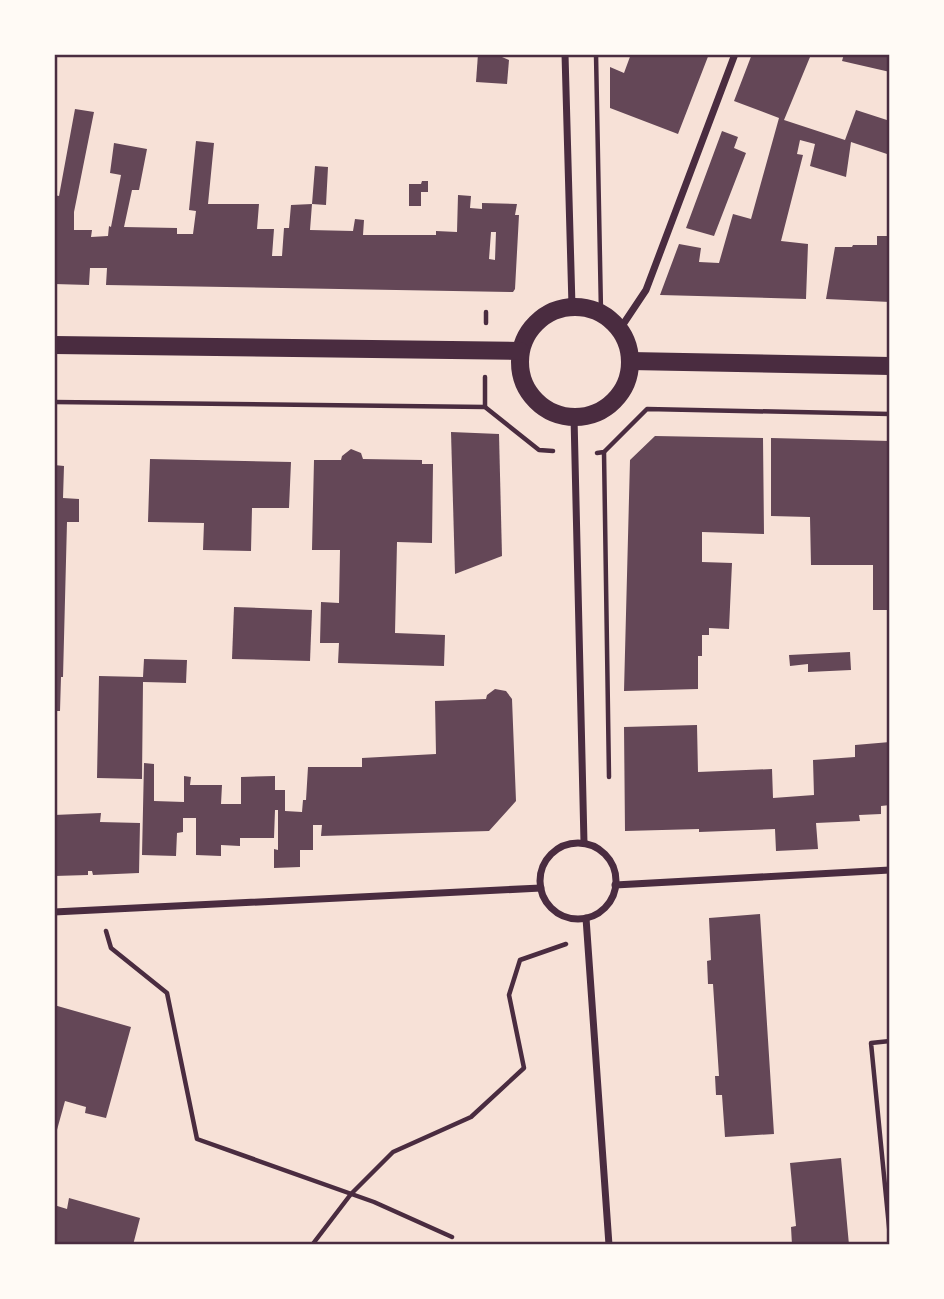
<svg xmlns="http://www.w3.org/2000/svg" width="944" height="1299" viewBox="0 0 944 1299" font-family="'IBM Plex Sans',sans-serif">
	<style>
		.building { fill: #644757; fill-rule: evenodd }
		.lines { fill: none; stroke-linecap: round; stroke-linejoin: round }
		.path { stroke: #4a2c40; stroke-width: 4.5 }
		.minor { stroke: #4a2c40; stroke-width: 7 }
		.primary { stroke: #4a2c40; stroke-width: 18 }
		.neatline { fill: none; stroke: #4a2c40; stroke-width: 2.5 }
	</style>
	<rect width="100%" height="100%" fill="#f7e1d7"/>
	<g class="building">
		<path d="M 478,54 L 495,54 L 509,60 L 507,84 L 476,82 Z"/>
		<path d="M 631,54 L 709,54 L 678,134 L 610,108 L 610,67 L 624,73 Z"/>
		<path d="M 752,54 L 803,54 L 810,57 L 784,120 L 845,140 L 856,110 L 890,121 L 890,155 L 851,142 L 846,177 L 810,166 L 815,144 L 800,140 L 797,154 L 803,155 L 781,241 L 808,244 L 806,299 L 660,295 L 679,244 L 701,248 L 699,262 L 719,263 L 733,214 L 751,219 L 779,118 L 734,101 Z"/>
		<path d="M 844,54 L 890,54 L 890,72 L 842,61 Z"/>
		<path d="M 75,109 L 94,112 L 74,212 L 74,230 L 92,230 L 91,237 L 108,236 L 109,226 L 111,227 L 121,175 L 110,173 L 114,143 L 147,149 L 139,190 L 132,190 L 124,227 L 177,228 L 177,234 L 193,234 L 196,211 L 189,210 L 196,141 L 214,143 L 208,204 L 259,204 L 257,229 L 274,229 L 272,256 L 282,256 L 284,228 L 289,228 L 291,205 L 312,204 L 315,166 L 328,167 L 326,205 L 312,204 L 310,230 L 353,231 L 355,219 L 364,220 L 363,235 L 436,235 L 436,231 L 457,232 L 458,195 L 471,196 L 470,208 L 482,209 L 482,203 L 517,204 L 515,215 L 519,215 L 515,289 L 513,292 L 106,285 L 107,268 L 90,268 L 89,285 L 54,284 L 54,195 L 59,196 ZM 491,232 L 496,232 L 495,260 L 489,259 Z"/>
		<path d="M 722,131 L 738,137 L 734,148 L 746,153 L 714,236 L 686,228 Z"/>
		<path d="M 422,181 L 428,181 L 428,192 L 421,192 L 421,206 L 409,206 L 409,184 L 421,184 Z"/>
		<path d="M 877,236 L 890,236 L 890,302 L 826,299 L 835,247 L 852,247 L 853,245 L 877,245 Z"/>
		<path d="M 451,432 L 499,434 L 502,556 L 455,574 Z"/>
		<path d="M 655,436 L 763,438 L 764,534 L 702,532 L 702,562 L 732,563 L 729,629 L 709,628 L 709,635 L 702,635 L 702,656 L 698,656 L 698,689 L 624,691 L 630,460 Z"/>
		<path d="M 771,438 L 890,441 L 890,610 L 873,610 L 873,565 L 811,565 L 810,517 L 771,516 Z"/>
		<path d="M 351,449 L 361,453 L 363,459 L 422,460 L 422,464 L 433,464 L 432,543 L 397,542 L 395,633 L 445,635 L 444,666 L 338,663 L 339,643 L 320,643 L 321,602 L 339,603 L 340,550 L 312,550 L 314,460 L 341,460 L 342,456 Z"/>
		<path d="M 150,459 L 291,462 L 289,508 L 252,508 L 251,551 L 203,550 L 204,523 L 148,522 Z"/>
		<path d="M 54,465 L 64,466 L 63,498 L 79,499 L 79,522 L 67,522 L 63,677 L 61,677 L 60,711 L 54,711 Z"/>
		<path d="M 234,607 L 312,610 L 310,661 L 232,659 Z"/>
		<path d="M 850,652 L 851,670 L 808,672 L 808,664 L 790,666 L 789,655 Z"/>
		<path d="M 144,659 L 187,660 L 186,683 L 143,682 L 142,779 L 97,778 L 99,676 L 143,677 Z"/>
		<path d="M 495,689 L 506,691 L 512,699 L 516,801 L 489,831 L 321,836 L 322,825 L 313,825 L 313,850 L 300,850 L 300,867 L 274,868 L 274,849 L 278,850 L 278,810 L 275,810 L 274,838 L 240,838 L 240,846 L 221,845 L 221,856 L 196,855 L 196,818 L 183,818 L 183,832 L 177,833 L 176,856 L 142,855 L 144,763 L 154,764 L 154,801 L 184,802 L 184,776 L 191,777 L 190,785 L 222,785 L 221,804 L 241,804 L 241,777 L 275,776 L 275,790 L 285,790 L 285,811 L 302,812 L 303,800 L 306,800 L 308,767 L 362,767 L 362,758 L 436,754 L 435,701 L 486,699 L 487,695 Z"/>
		<path d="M 697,725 L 698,772 L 772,769 L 773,798 L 814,795 L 813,760 L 855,757 L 855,745 L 890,742 L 890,805 L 881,806 L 881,814 L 859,815 L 860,821 L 816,823 L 818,849 L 776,851 L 775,829 L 699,832 L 699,829 L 625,831 L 624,727 Z"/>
		<path d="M 101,813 L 100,822 L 140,823 L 139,873 L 93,875 L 92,871 L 88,871 L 88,875 L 54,876 L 54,815 Z"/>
		<path d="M 760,914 L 774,1134 L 725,1137 L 722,1095 L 716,1095 L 715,1076 L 719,1076 L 713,984 L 708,984 L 707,961 L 711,960 L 709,918 Z"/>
		<path d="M 54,1005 L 131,1027 L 106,1118 L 85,1113 L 86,1107 L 65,1101 L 55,1137 Z"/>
		<path d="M 841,1158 L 849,1245 L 792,1245 L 791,1227 L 796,1226 L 790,1163 Z"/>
		<path d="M 69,1198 L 140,1218 L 133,1245 L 54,1245 L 54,1205 L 67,1209 Z"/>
	</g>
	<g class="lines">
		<g class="path">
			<path d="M 596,54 L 601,312"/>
			<path d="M 486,323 L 486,312"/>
			<path d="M 54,402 L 485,407 L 539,450 L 553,451"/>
			<path d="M 485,407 L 485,377"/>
			<path d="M 604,452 L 609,777"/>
			<path d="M 597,453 L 604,452 L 647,409 L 890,414"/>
			<path d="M 106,931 L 111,948 L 167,993 L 197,1139 L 374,1202 L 452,1237"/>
			<path d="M 890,1041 L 871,1043 L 890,1237"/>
			<path d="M 312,1245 L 351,1194 L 393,1152 L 471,1117 L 524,1068 L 509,995 L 520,960 L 566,944"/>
		</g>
		<g class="minor">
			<path d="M 565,54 L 572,306"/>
			<path d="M 620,329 L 646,290 L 735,54"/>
			<path d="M 574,417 L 584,843"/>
			<circle cx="578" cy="881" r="38"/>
			<path d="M 615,885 L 890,870"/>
			<path d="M 54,912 L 541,888"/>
			<path d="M 586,918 L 609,1245"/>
		</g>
		<g class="primary">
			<circle cx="575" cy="362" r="55"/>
			<path d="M 54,345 L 520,351"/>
			<path d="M 630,361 L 890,366"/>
		</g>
	</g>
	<rect width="944" height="1299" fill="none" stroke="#fffaf5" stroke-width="112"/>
	<rect x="56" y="56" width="832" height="1187" class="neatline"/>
</svg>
